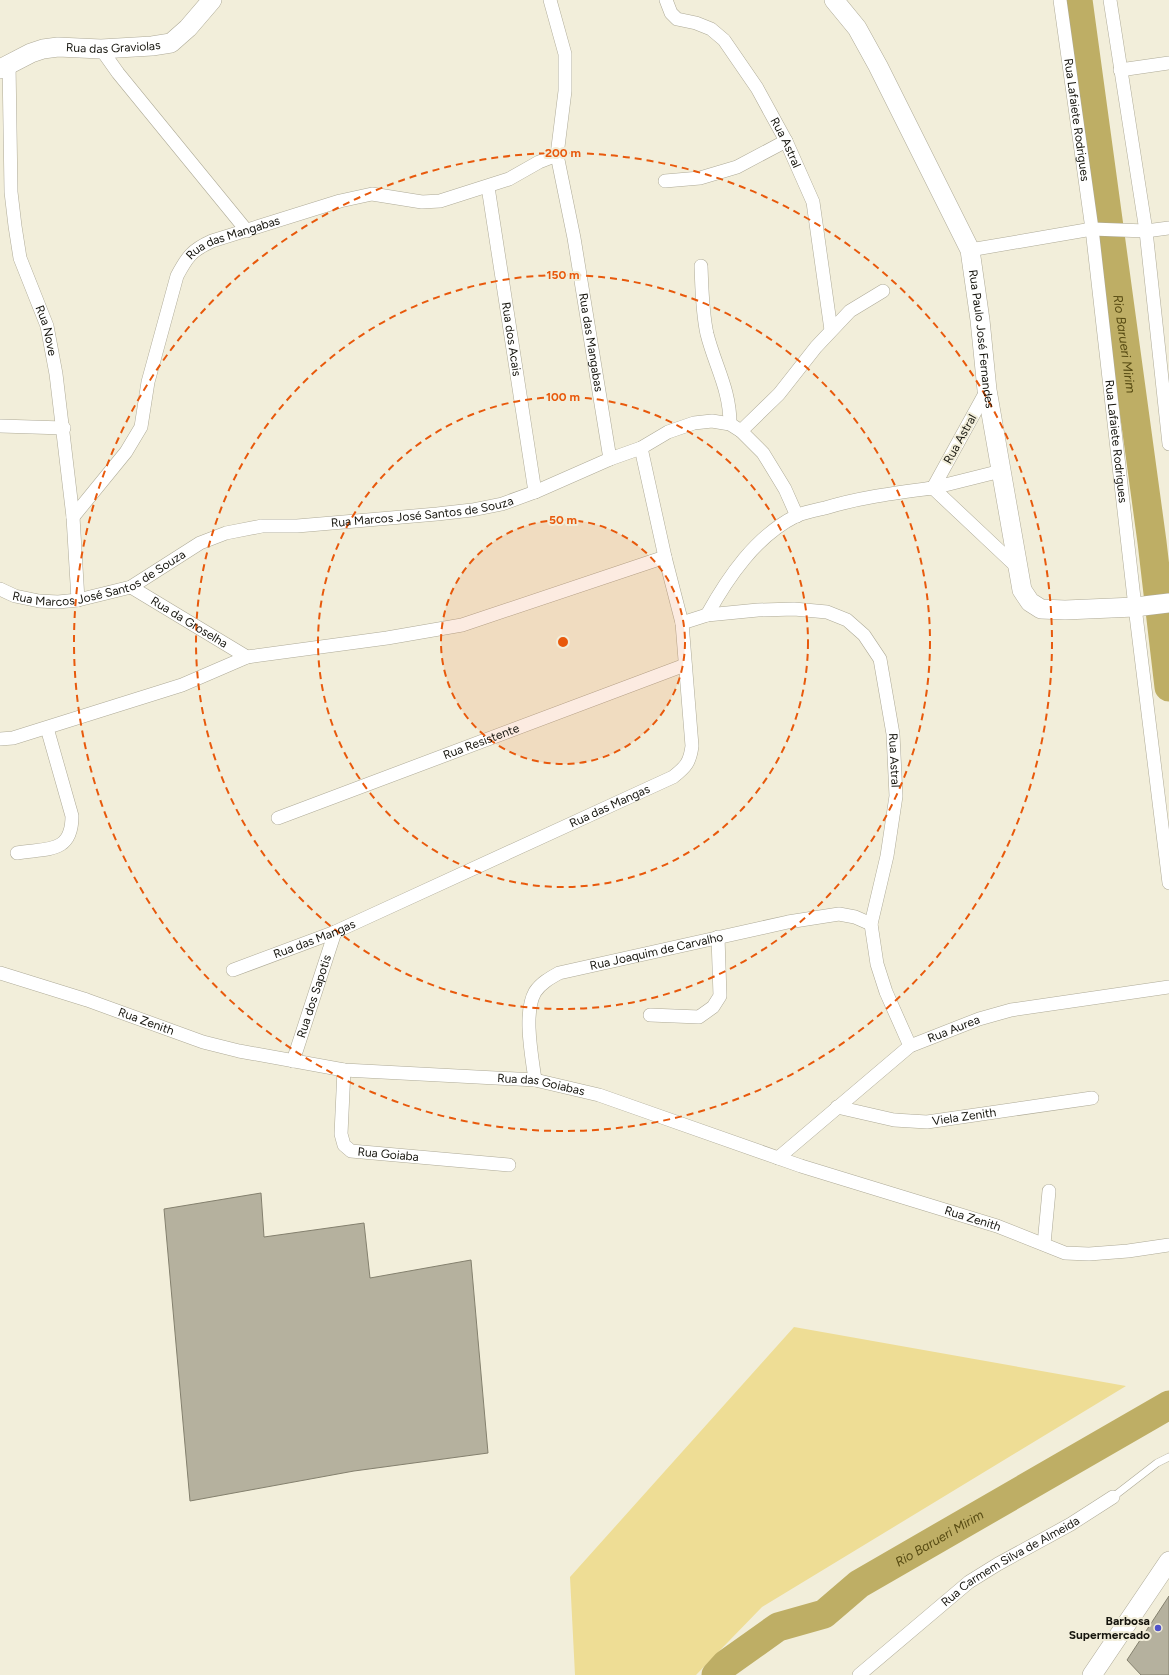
<svg xmlns="http://www.w3.org/2000/svg" width="1169" height="1675" viewBox="0 0 1169 1675" font-family="Figtree,sans-serif">
	<style>
		.green { fill: #eedd95 }
		.lines { fill: none; stroke-linecap: round; stroke-linejoin: round }
		.river { stroke: #beae65; stroke-width: 29 }
		.building { fill: #b5b19e; stroke: #84806e }
		.lane-casing { stroke: #aeaa97; stroke-width: 8 }
		.street-casing { stroke: #aeaa97; stroke-width: 14 }
		.secondary-casing { stroke: #aeaa97; stroke-width: 20 }
		.lane { stroke: #fff; stroke-width: 7 }
		.street { stroke: #fff; stroke-width: 13 }
		.secondary { stroke: #fff; stroke-width: 19 }
		.ring { fill: none; stroke: #e8590c; stroke-width: 2; stroke-dasharray: 7 5 }
		.poi-dot { fill: #5053c9; stroke: #f2eeda; stroke-width: 1.5 }
		.labels { text-anchor: middle; dominant-baseline: central; stroke-width: 4; stroke-linejoin: round; paint-order: stroke }
		.street-label { font-size: 12px; fill: #15140d; stroke: #f2eeda }
		.poi-label { font-size: 12px; font-weight: bold; fill: #15140d; stroke: #f2eeda; text-anchor: end }
		.water-label { font-size: 13px; font-style: italic; fill: #574b13; stroke: #f2eeda }
		.centre { fill: #e8590c; stroke: #f2eeda; stroke-width: 2 }
		.ring-label { font-size: 12px; text-anchor: middle; font-weight: bold; fill: #e8590c; stroke: #f2eeda; stroke-width: 4; stroke-linejoin: round; paint-order: stroke }
	</style>
	<rect width="100%" height="100%" fill="#f2eeda"/>
	<path class="green" d="M 794,1327 L 1126,1386 L 762,1607 L 696,1675 L 575,1675 L 570,1577 Z"/>
	<g class="lines">
		<g class="river">
			<path id="s1" d="M 1078,0 L 1152,542 L 1169,687"/>
			<path id="s2" d="M 716,1675 L 726,1664 L 778,1627 L 824,1614 L 859,1584 L 1169,1405"/>
		</g>
	</g>
	<g class="building">
		<path d="M 261,1193 L 264,1237 L 364,1223 L 370,1278 L 471,1260 L 488,1453 L 354,1471 L 190,1501 L 164,1209 Z"/>
		<path d="M 1169,1596 L 1169,1675 L 1141,1675 L 1127,1660 Z"/>
	</g>
	<g class="lines">
		<g class="lane-casing">
			<path id="lane" d="M 1113,1497 L 1157,1463 L 1169,1457"/>
		</g>
		<g class="street-casing">
			<g id="street">
				<path id="s3" d="M 550,0 L 565,54 L 565,91 L 557,155 L 574,238 L 610,459"/>
				<path id="s4" d="M 666,0 L 671,13 L 677,19 L 696,23 L 711,29 L 724,40 L 757,88 L 786,141 L 813,202 L 831,330"/>
				<path id="s5" d="M 1060,0 L 1092,229 L 1135,607 L 1169,883"/>
				<path d="M 1110,0 L 1146,231 L 1169,444"/>
				<path d="M 101,49 L 118,73 L 247,231"/>
				<path id="s6" d="M 9,63 L 11,192 L 15,226 L 20,258 L 47,326 L 56,374 L 73,517 L 78,600"/>
				<path d="M 1120,70 L 1169,63"/>
				<path d="M 665,181 L 700,178 L 737,167 L 786,141"/>
				<path id="s7" d="M 488,187 L 535,492"/>
				<path d="M 970,250 L 1092,229 L 1146,231 L 1169,228"/>
				<path d="M 701,266 C 702,289 702,311 707,334 C 715,366 730,389 730,424"/>
				<path d="M 987,390 L 933,488 L 1001,471"/>
				<path d="M 0,426 L 64,428"/>
				<path d="M 741,431 L 779,394 L 816,347 L 850,311 L 883,291"/>
				<path id="s8" d="M 73,517 L 126,452 L 141,427 L 148,382 L 177,276 C 187,257 192,250 212,241 L 340,201 L 372,194 L 422,202 L 440,201 L 509,179 L 539,162 L 557,155"/>
				<path id="s9" d="M 131,587 L 247,657"/>
				<path id="s10" d="M 0,589 L 15,596 L 39,601 L 58,602 L 78,600 L 131,587 L 200,543 L 226,533 L 262,526 L 297,526 L 437,514 L 472,510 L 502,504 L 535,492 L 610,459 L 641,448 L 668,432 L 694,423 L 712,421 L 730,424 L 741,431 L 763,453 L 785,489 L 797,516"/>
				<path d="M 707,615 C 728,577 756,536 796,516 C 805,512 816,510 825,508 C 861,497 896,493 933,488 L 1018,568"/>
				<path id="s11" d="M 682,623 L 707,615 L 758,610 L 794,609 L 827,612 L 847,620 L 864,635 L 880,659 L 893,734 L 896,796 L 887,856 L 871,924 L 877,964 L 886,992 L 910,1046"/>
				<path d="M 0,739 L 13,738 L 182,685 L 247,657 L 387,638 L 462,625 L 665,557"/>
				<path id="s12" d="M 278,818 L 685,665"/>
				<path d="M 17,853 C 47,848 72,854 72,816 L 47,728"/>
				<path id="s13" d="M 233,970 L 335,932 L 673,777 C 686,767 690,762 692,746 L 682,623 L 665,557 L 641,448"/>
				<path id="s14" d="M 0,973 L 87,1000 L 203,1042 L 239,1051 L 344,1070 L 535,1080 L 599,1095 L 801,1166 L 997,1226 L 1065,1253 L 1089,1254 L 1128,1251 L 1169,1245"/>
				<path d="M 650,1015 L 699,1017 L 713,1007 L 720,996 L 718,937"/>
				<path id="s15" d="M 293,1061 L 335,932"/>
				<path id="s16" d="M 344,1070 L 341,1134 L 344,1145 L 351,1151 L 509,1165"/>
				<path id="s17" d="M 535,1080 C 532,1057 523,1013 535,992 C 541,983 550,978 559,973 L 788,922 L 839,914 L 855,917 L 871,924"/>
				<path id="s18" d="M 837,1107 L 894,1120 L 927,1122 L 1092,1098"/>
				<path id="s19" d="M 778,1158 L 910,1046 L 979,1019 L 1011,1010 L 1169,987"/>
				<path d="M 1044,1244 L 1049,1191"/>
				<path id="s20" d="M 859,1675 L 969,1582 L 998,1564 L 1071,1524 L 1113,1497"/>
			</g>
		</g>
		<g class="secondary-casing">
			<g id="secondary">
				<path id="s21" d="M 834,0 L 857,28 L 878,66 L 970,250 L 980,320 L 987,390 L 1022,590 L 1030,602 L 1041,609 L 1065,610 L 1135,607 L 1169,603"/>
				<path id="s22" d="M 0,69 L 31,53 L 43,49 L 58,47 L 101,49 L 152,46 L 171,43 L 188,28 L 212,0"/>
				<path d="M 1092,1675 L 1169,1561"/>
			</g>
		</g>
		<use href="#lane" class="lane"/>
		<use href="#street" class="street"/>
		<use href="#secondary" class="secondary"/>
	</g>
	<circle cx="563" cy="642" r="122" fill="#e8590c" fill-opacity=".12"/>
	<g class="ring">
		<circle cx="563" cy="642" r="122"/>
		<circle cx="563" cy="642" r="245"/>
		<circle cx="563" cy="642" r="367"/>
		<circle cx="563" cy="642" r="489"/>
	</g>
	<circle class="poi-dot" cx="1158" cy="1628" r="4"/>
	<g class="labels">
		<g class="street-label">
			<text stroke="none"><textPath href="#s22" startOffset="118">Rua das Graviolas</textPath></text>
			<text stroke="none"><textPath href="#s5" startOffset="121">Rua Lafaiete Rodrigues</textPath></text>
			<text stroke="none"><textPath href="#s4" startOffset="195">Rua Astral</textPath></text>
			<text stroke="none"><textPath href="#s8" startOffset="340">Rua das Mangabas</textPath></text>
			<text stroke="none"><textPath href="#s6" startOffset="273">Rua Nove</textPath></text>
			<text stroke="none"><textPath href="#s21" startOffset="375">Rua Paulo José Fernandes</textPath></text>
			<text stroke="none"><textPath href="#s7" startOffset="154">Rua dos Acais</textPath></text>
			<text stroke="none"><textPath href="#s3" startOffset="348">Rua das Mangabas</textPath></text>
			<text transform="translate(960 439) rotate(-61)">Rua Astral</text>
			<text stroke="none"><textPath href="#s5" startOffset="445">Rua Lafaiete Rodrigues</textPath></text>
			<text stroke="none"><textPath href="#s10" startOffset="442">Rua Marcos José Santos de Souza</textPath></text>
			<text stroke="none"><textPath href="#s10" startOffset="106">Rua Marcos José Santos de Souza</textPath></text>
			<text stroke="none"><textPath href="#s9" startOffset="68">Rua da Groselha</textPath></text>
			<text stroke="none"><textPath href="#s12" startOffset="217">Rua Resistente</textPath></text>
			<text stroke="none"><textPath href="#s11" startOffset="322">Rua Astral</textPath></text>
			<text stroke="none"><textPath href="#s13" startOffset="411">Rua das Mangas</textPath></text>
			<text stroke="none"><textPath href="#s13" startOffset="87">Rua das Mangas</textPath></text>
			<text stroke="none"><textPath href="#s17" startOffset="220">Rua Joaquim de Carvalho</textPath></text>
			<text stroke="none"><textPath href="#s15" startOffset="68">Rua dos Sapotis</textPath></text>
			<text stroke="none"><textPath href="#s14" startOffset="154">Rua Zenith</textPath></text>
			<text stroke="none"><textPath href="#s19" startOffset="220">Rua Aurea</textPath></text>
			<text stroke="none"><textPath href="#s14" startOffset="556">Rua das Goiabas</textPath></text>
			<text stroke="none"><textPath href="#s18" startOffset="129">Viela Zenith</textPath></text>
			<text stroke="none"><textPath href="#s16" startOffset="122">Rua Goiaba</textPath></text>
			<text stroke="none"><textPath href="#s14" startOffset="1009">Rua Zenith</textPath></text>
			<text stroke="none"><textPath href="#s20" startOffset="190">Rua Carmem Silva de Almeida</textPath></text>
		</g>
		<g class="poi-label">
			<text x="1150" y="1621">Barbosa<tspan x="1150" dy="14">Supermercado</tspan></text>
		</g>
		<g class="water-label">
			<text stroke="none"><textPath href="#s1" startOffset="347">Rio Barueri Mirim</textPath></text>
			<text stroke="none"><textPath href="#s2" startOffset="265">Rio Barueri Mirim</textPath></text>
		</g>
	</g>
	<circle cx="563" cy="642" r="6" class="centre"/>
	<g class="ring-label">
		<text x="563" y="157">200 m</text>
		<text x="563" y="279">150 m</text>
		<text x="563" y="401">100 m</text>
		<text x="563" y="524">50 m</text>
	</g>
</svg>
